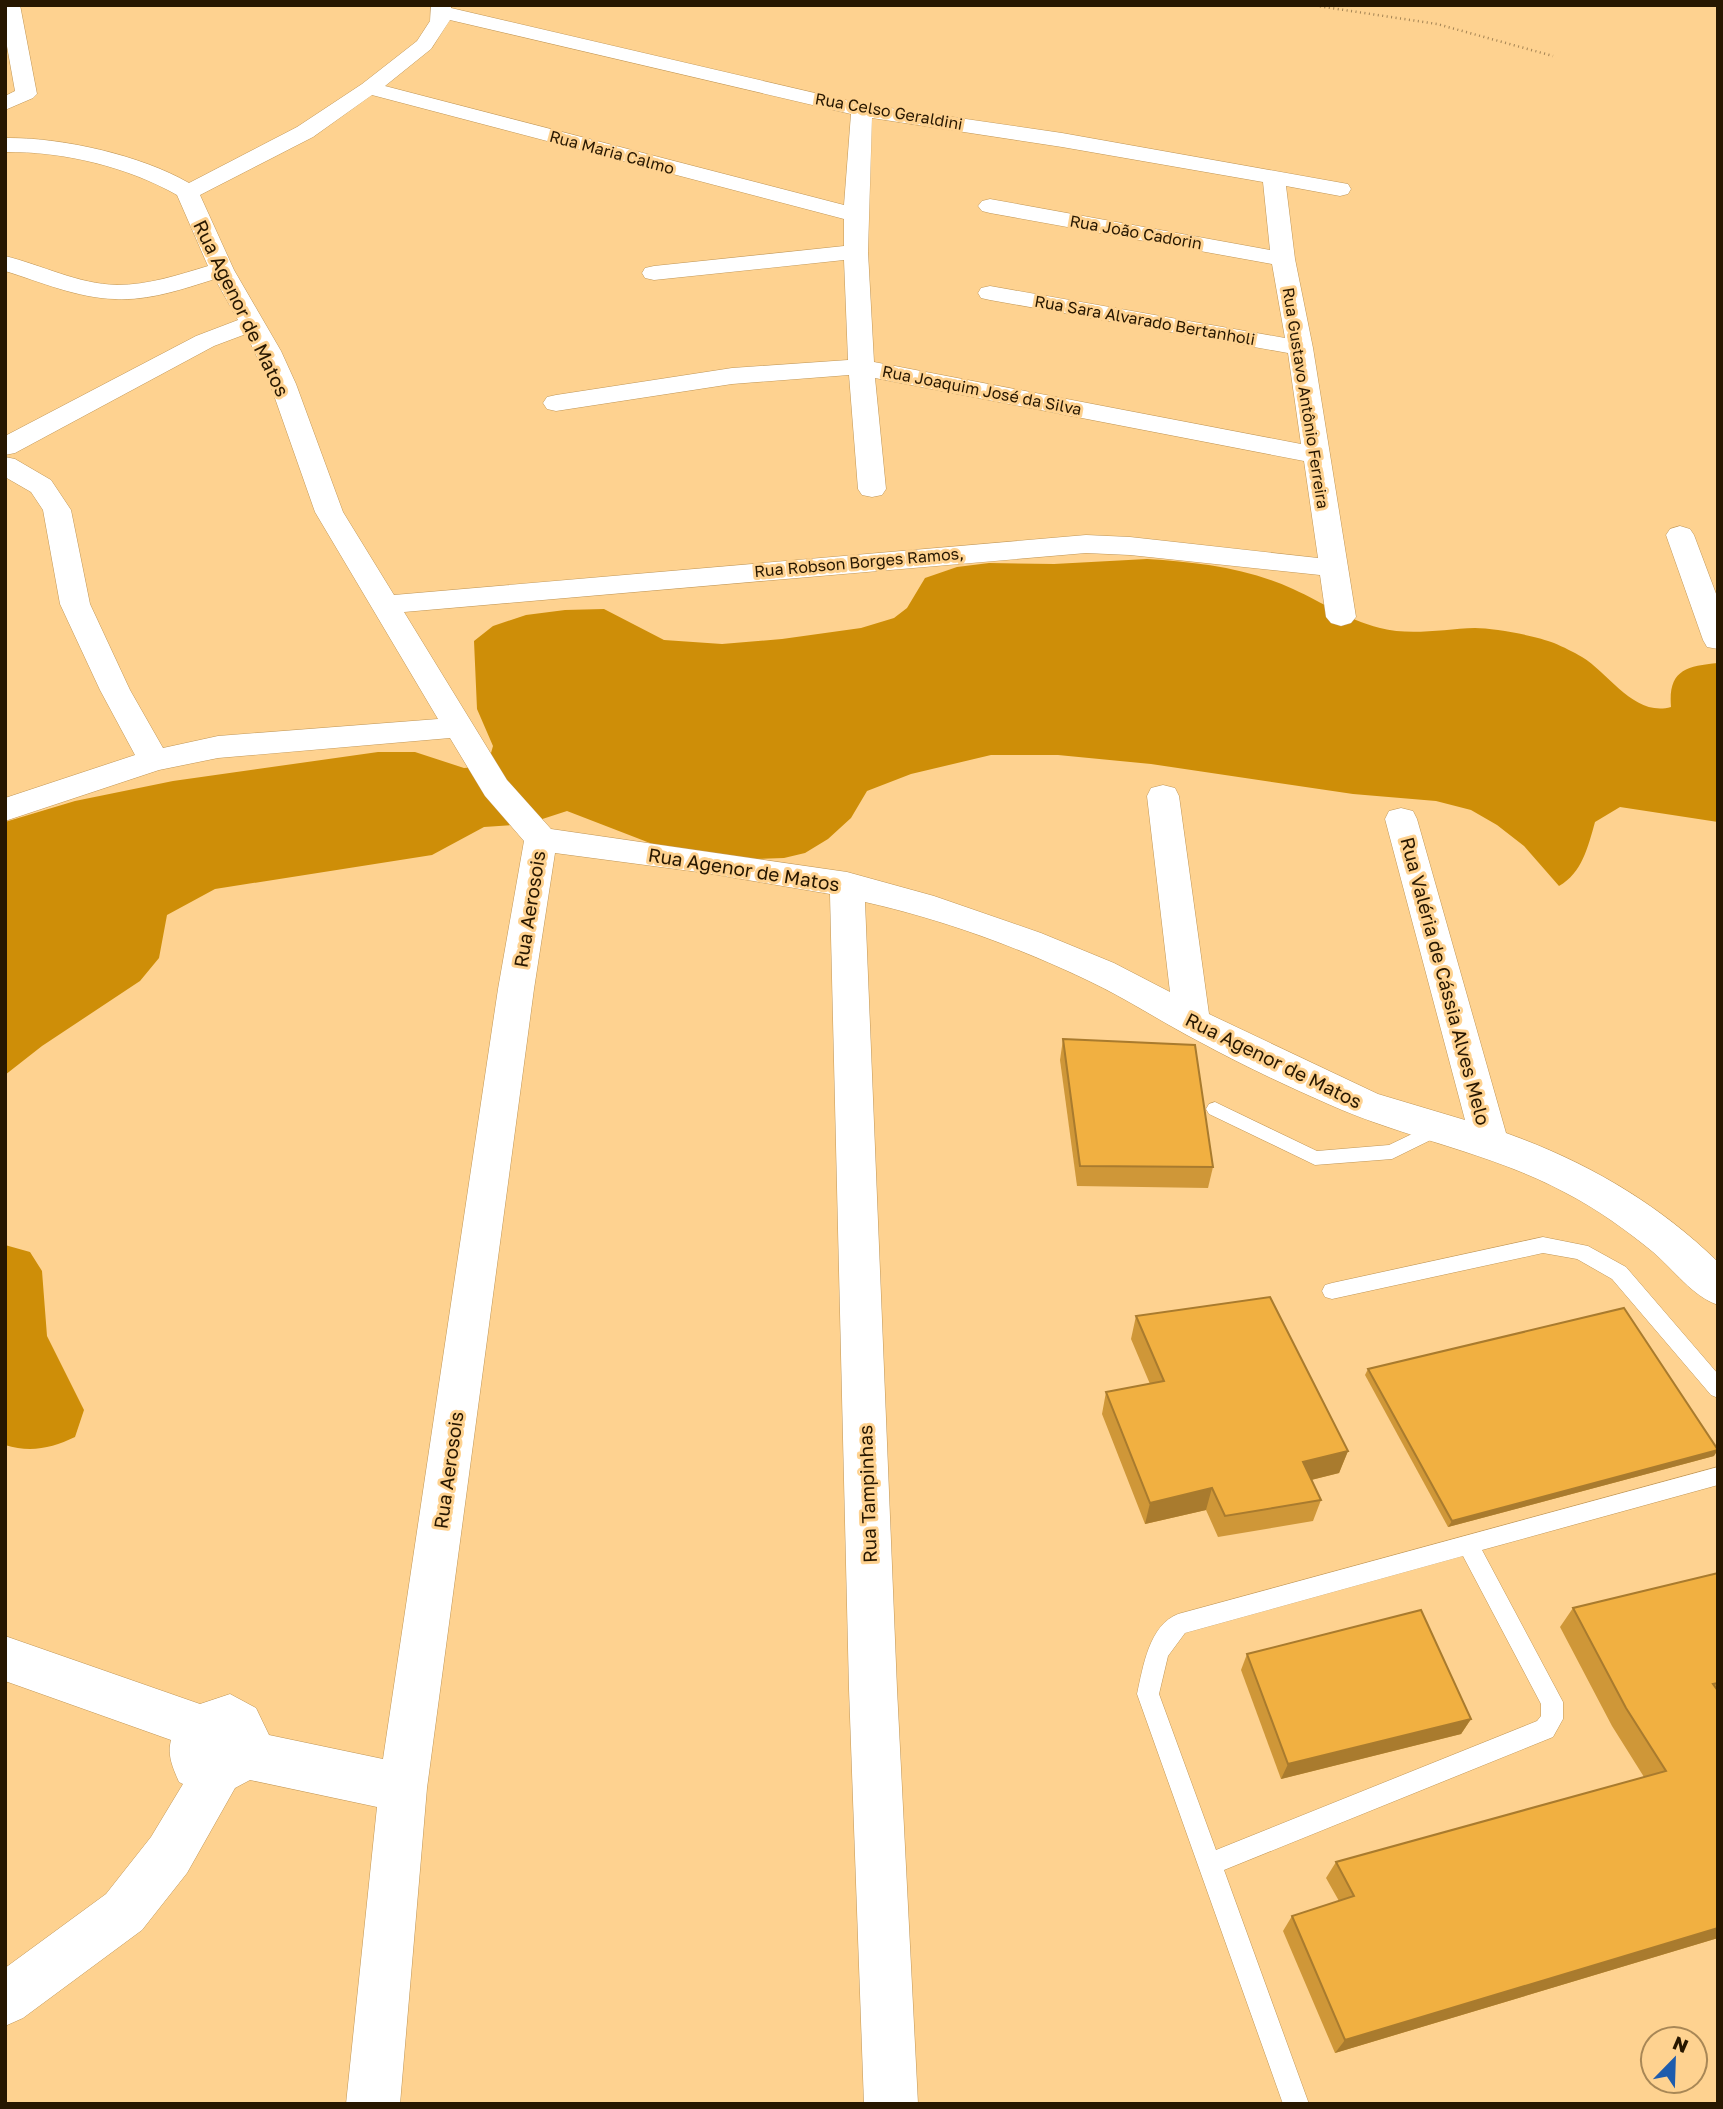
<svg xmlns="http://www.w3.org/2000/svg" width="1723" height="2109" viewBox="0 0 1723 2109" font-family="'Golos Text',sans-serif">
	<style>
		.forest { fill: #ce8e08 }
		.lines { fill: none; stroke-linecap: round; stroke-linejoin: round }
		.lane-casing { stroke: #c09656; stroke-width: 1 }
		.street-casing { stroke: #c09656; stroke-width: 1 }
		.path { stroke: #a28253; stroke-width: 2.5; stroke-dasharray: 1 3.5; stroke-linecap: butt }
		.lane { fill: #fff; fill-rule: evenodd }
		.street { fill: #fff; fill-rule: evenodd }
		.wall { fill: #cf9738 }
		.shaded-wall { fill: #a97b2e }
		.building { fill: #f1b041; stroke: #a97b2e; stroke-width: 2 }
		.labels { text-anchor: middle; dominant-baseline: central; stroke-width: 6; stroke-linejoin: round; paint-order: stroke }
		.far-street-label { font-size: 16px; fill: #271700; stroke: #fed290 }
		.street-label { font-size: 19px; fill: #271700; stroke: #fed290 }
	</style>
	<rect width="100%" height="100%" fill="#fed290"/>
	<g class="forest">
		<path d="M 1147,559 C 1197,562 1247,568 1293,589 C 1324,603 1345,619 1380,628 C 1410,636 1444,629 1475,628 C 1494,628 1537,636 1554,643 C 1563,647 1574,652 1582,657 C 1610,674 1634,717 1671,707 C 1668,671 1685,666 1718,663 L 1718,822 L 1620,807 L 1595,822 C 1588,847 1582,873 1559,886 L 1524,846 L 1497,825 L 1471,810 L 1436,801 L 1353,794 L 1151,764 L 1058,755 L 991,755 L 911,774 L 867,791 L 851,818 L 828,839 L 805,853 L 784,858 L 722,860 L 681,855 L 567,811 L 527,824 L 484,827 L 432,855 L 215,889 L 167,915 L 159,958 L 140,981 L 42,1046 L 5,1075 L 5,822 L 75,801 L 173,781 L 378,752 L 415,752 L 464,768 L 477,767 L 489,760 L 493,746 L 477,709 L 474,641 L 493,626 L 526,615 L 565,610 L 604,609 L 664,640 L 722,644 L 782,639 L 861,628 L 894,618 L 907,608 L 925,578 L 957,567 L 989,563 L 1054,564 Z"/>
		<path d="M 5,1245 L 30,1252 L 42,1271 L 47,1336 L 84,1410 L 75,1437 C 52,1448 31,1453 5,1445 Z"/>
	</g>
	<g class="lines">
		<g class="lane-casing">
			<g id="lane">
				<path d="M 1215,1102 L 1317,1151 L 1389,1145 L 1439,1121 L 1445,1123 L 1448,1128 L 1445,1133 L 1392,1159 L 1315,1165 L 1209,1114 L 1206,1109 L 1209,1104 Z"/>
				<path d="M 1543,1237 L 1588,1246 L 1626,1267 L 1718,1374 L 1718,1398 L 1711,1395 L 1612,1279 L 1577,1259 L 1543,1253 L 1332,1299 L 1325,1297 L 1322,1291 L 1325,1285 L 1332,1283 Z"/>
				<path d="M 1718,1467 L 1718,1485 L 1482,1550 L 1563,1702 L 1563,1719 L 1553,1737 L 1224,1870 L 1309,2104 L 1283,2104 L 1137,1694 C 1143,1667 1149,1625 1178,1614 ZM 1463,1556 L 1541,1704 L 1541,1716 L 1537,1721 L 1216,1850 L 1159,1694 L 1168,1656 L 1185,1633 Z"/>
			</g>
		</g>
		<g class="street-casing">
			<g id="street">
				<path d="M 5,5 L 20,5 L 37,94 L 33,98 L 5,110 L 5,96 L 15,91 L 5,35 Z"/>
				<path d="M 431,5 L 451,5 L 451,8 L 862,104 L 1062,133 L 1348,184 L 1351,189 L 1348,194 L 1340,196 L 1286,186 L 1295,259 L 1313,348 L 1356,617 L 1351,623 L 1341,626 L 1331,623 L 1326,617 L 1320,575 L 1130,555 L 1086,553 L 404,612 L 507,780 L 551,829 L 847,872 L 934,896 L 1041,933 L 1114,963 L 1170,992 L 1147,796 L 1151,788 L 1163,785 L 1175,788 L 1179,796 L 1209,1014 L 1378,1094 L 1465,1120 L 1385,819 L 1389,811 L 1401,808 L 1413,811 L 1417,819 L 1506,1133 C 1585,1161 1658,1203 1718,1262 L 1718,1305 C 1692,1296 1674,1270 1653,1252 C 1626,1230 1597,1209 1566,1193 C 1490,1152 1406,1139 1328,1104 C 1285,1085 1242,1065 1200,1042 C 1163,1023 1127,999 1089,981 C 1018,947 941,919 865,902 L 897,1689 L 918,2104 L 864,2104 L 849,1689 L 830,894 L 706,873 L 555,853 L 534,989 L 427,1788 L 400,2104 L 346,2104 L 377,1807 L 250,1780 L 235,1788 L 187,1873 L 142,1930 L 23,2018 L 5,2026 L 5,1968 L 106,1894 L 151,1837 L 183,1784 L 179,1782 C 173,1768 167,1756 171,1740 L 5,1681 L 5,1636 L 200,1704 L 230,1694 L 256,1708 L 269,1735 L 383,1759 L 498,989 L 524,841 L 485,796 L 450,738 L 218,758 L 159,770 L 5,821 L 5,798 L 135,755 L 100,690 L 60,604 L 43,510 L 31,492 L 5,477 L 5,457 L 15,459 L 51,480 L 71,510 L 90,604 L 130,690 L 163,748 L 218,736 L 438,719 L 315,512 L 270,384 L 246,334 L 214,346 L 15,453 L 5,455 L 5,436 L 196,336 L 238,320 L 215,279 C 183,289 149,301 115,299 C 77,298 41,282 5,271 L 5,256 C 42,265 78,284 117,285 C 148,285 178,275 208,266 L 177,195 C 128,167 62,151 5,152 L 5,138 C 60,137 141,155 189,183 L 297,127 L 362,84 L 417,41 L 430,21 ZM 450,20 L 851,114 L 844,205 L 385,86 L 431,49 ZM 372,95 L 844,219 L 844,246 L 654,266 L 645,268 L 642,273 L 645,278 L 654,280 L 844,260 L 848,360 L 732,368 L 556,395 L 547,397 L 543,403 L 547,409 L 556,411 L 732,384 L 849,375 L 858,489 L 862,495 L 872,497 L 882,495 L 886,489 L 875,378 L 1304,461 L 1318,558 L 1130,537 L 1086,535 L 394,595 L 343,512 L 296,384 L 281,351 L 234,270 L 200,195 L 313,137 ZM 872,118 L 1062,147 L 1263,182 L 1270,250 L 990,199 L 982,201 L 978,206 L 982,211 L 990,213 L 1272,264 L 1285,338 L 990,286 L 981,288 L 978,293 L 981,298 L 990,300 L 1288,353 L 1301,444 L 874,362 L 868,252 Z"/>
				<path d="M 1680,526 L 1690,529 L 1694,535 L 1718,599 L 1718,649 L 1707,647 L 1703,640 L 1666,535 L 1670,529 Z"/>
			</g>
		</g>
		<path class="path" d="M 1311,5 L 1437,24 L 1553,56"/>
		<use href="#lane" class="lane"/>
		<use href="#street" class="street"/>
	</g>
	<g class="wall">
		<path d="M 1063,1039 L 1213,1167 L 1208,1188 L 1077,1186 L 1060,1060 Z"/>
		<path d="M 1136,1316 L 1348,1451 L 1339,1473 L 1311,1480 L 1321,1500 L 1313,1521 L 1218,1537 L 1206,1510 L 1145,1524 L 1102,1414 L 1106,1392 L 1150,1384 L 1131,1339 Z"/>
		<path d="M 1368,1369 L 1714,1456 L 1448,1527 L 1365,1375 Z"/>
		<path d="M 1718,1573 L 1718,1938 L 1335,2053 L 1283,1931 L 1292,1916 L 1339,1901 L 1326,1878 L 1336,1862 L 1644,1777 L 1612,1726 L 1560,1627 L 1573,1608 Z"/>
		<path d="M 1247,1654 L 1471,1719 L 1461,1734 L 1281,1779 L 1241,1670 Z"/>
	</g>
	<g class="shaded-wall">
		<path d="M 1718,1450 L 1714,1456 L 1448,1527 L 1452,1521 Z"/>
		<path d="M 1348,1451 L 1339,1473 L 1295,1484 L 1303,1462 Z"/>
		<path d="M 1212,1488 L 1206,1510 L 1145,1524 L 1150,1503 Z"/>
		<path d="M 1471,1719 L 1461,1734 L 1281,1779 L 1288,1764 Z"/>
		<path d="M 1718,1928 L 1718,1938 L 1335,2053 L 1345,2040 Z"/>
	</g>
	<g class="building">
		<path d="M 1063,1039 L 1195,1045 L 1213,1167 L 1080,1166 Z"/>
		<path d="M 1270,1297 L 1348,1451 L 1303,1462 L 1321,1500 L 1225,1516 L 1212,1488 L 1150,1503 L 1106,1392 L 1164,1381 L 1136,1316 Z"/>
		<path d="M 1624,1308 L 1718,1450 L 1452,1521 L 1368,1369 Z"/>
		<path d="M 1718,1573 L 1718,1683 L 1713,1684 L 1718,1691 L 1718,1928 L 1345,2040 L 1292,1916 L 1354,1896 L 1336,1862 L 1666,1771 L 1626,1708 L 1573,1608 Z"/>
		<path d="M 1421,1610 L 1471,1719 L 1288,1764 L 1247,1654 Z"/>
	</g>
	<g class="labels">
		<g class="far-street-label">
			<text transform="translate(889 111) rotate(10)">Rua Celso Geraldini</text>
			<text transform="translate(612 152) rotate(15)">Rua Maria Calmo</text>
			<text transform="translate(1136 232) rotate(10)">Rua João Cadorin</text>
			<text transform="translate(1145 320) rotate(10)">Rua Sara Alvarado Bertanholi</text>
			<text transform="translate(982 390) rotate(11)">Rua Joaquim José da Silva</text>
			<text transform="translate(1306 398) rotate(81)">Rua Gustavo Antônio Ferreira</text>
			<text transform="translate(859 562) rotate(-5)">Rua Robson Borges Ramos,</text>
		</g>
		<g class="street-label">
			<text transform="translate(242 308) rotate(64)">Rua Agenor de Matos</text>
			<text transform="translate(744 869) rotate(9)">Rua Agenor de Matos</text>
			<text transform="translate(529 909) rotate(-81)">Rua Aerosois</text>
			<text transform="translate(1446 981) rotate(75)">Rua Valéria de Cássia Alves Melo</text>
			<text transform="translate(1274 1060) rotate(26)">Rua Agenor de Matos</text>
			<text transform="translate(448 1470) rotate(-82)">Rua Aerosois</text>
			<text transform="translate(867 1494) rotate(-92)">Rua Tampinhas</text>
		</g>
	</g>
	<rect width="1723" height="2109" fill="none" stroke="#271700" stroke-width="14"/>
	<g transform="translate(1674 2060) rotate(23)"><circle r="33" fill="#fed290" stroke="#a88756" stroke-width="2"/>
	<path d="M0-5L12 26L0 18L-12 26Z" fill="#1e5cad"/>
	<text y="-10" font-size="19" font-weight="bold" text-anchor="middle" fill="#271700">N</text>
	</g>
</svg>
